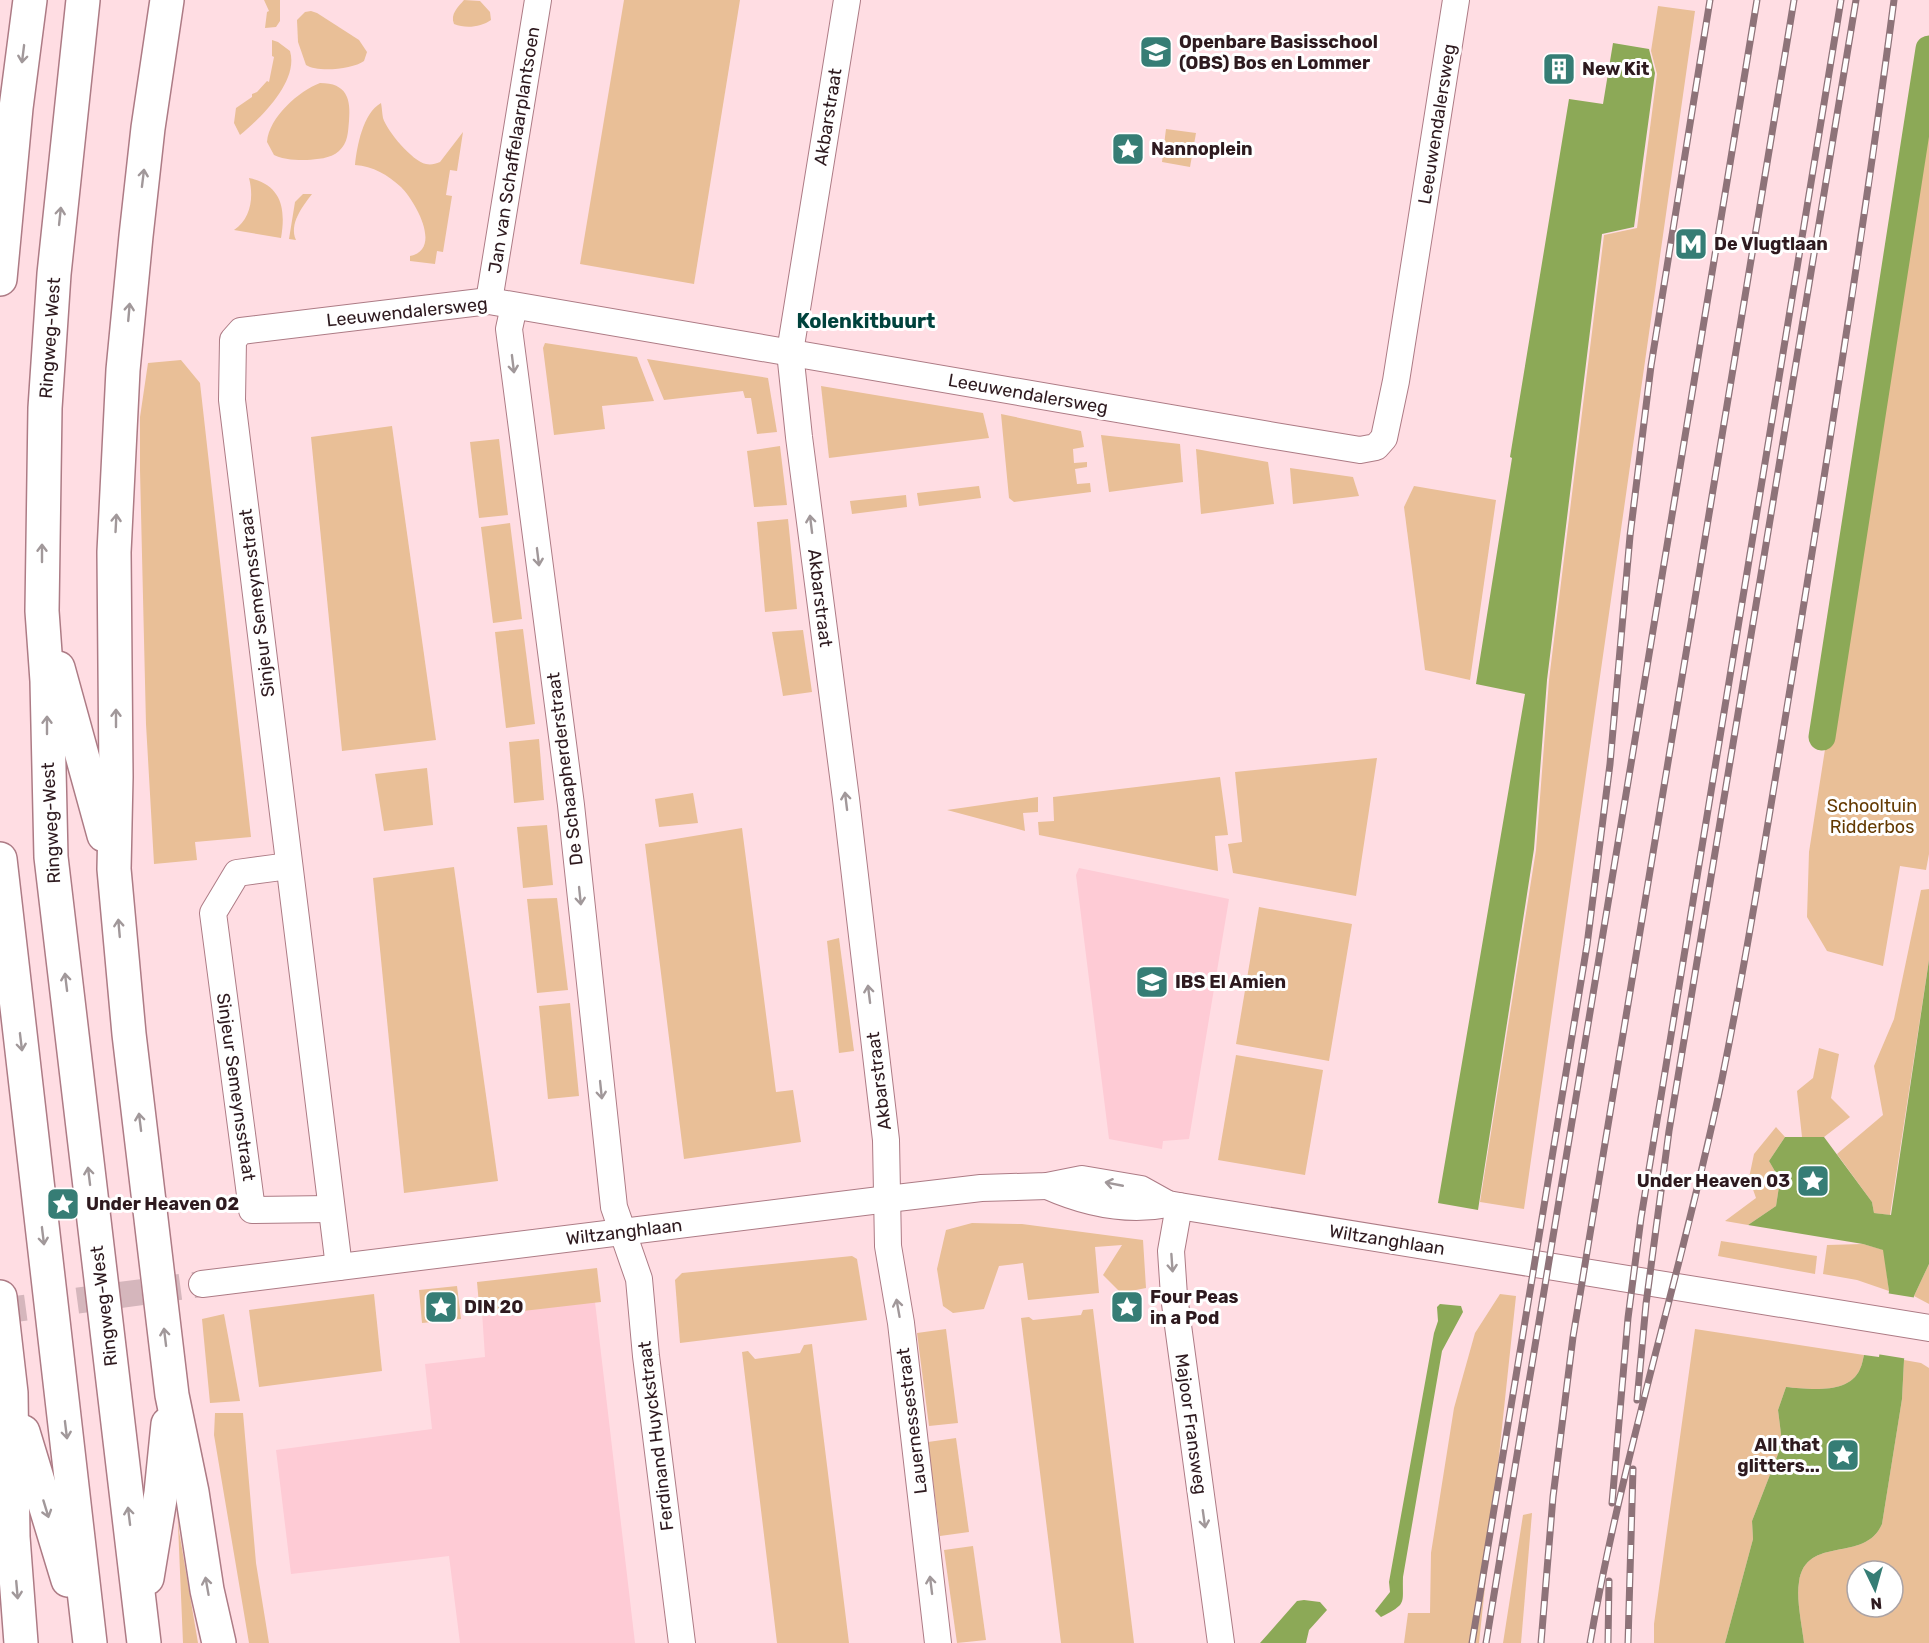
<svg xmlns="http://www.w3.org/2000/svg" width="1929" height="1643" viewBox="0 0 1929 1643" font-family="Rubik,sans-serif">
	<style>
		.built { fill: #fecbd5 }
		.green { fill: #e9bf97; fill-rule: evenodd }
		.water { fill: #8ca957 }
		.pier { fill: #ffdde3 }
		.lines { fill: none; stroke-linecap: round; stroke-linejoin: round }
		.canal { stroke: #8ca957; stroke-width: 27 }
		.minor-tunnel { stroke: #d5b6bc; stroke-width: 26; stroke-dasharray: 26 13; stroke-linecap: butt }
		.minor-casing { stroke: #ad7b85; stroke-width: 28 }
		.motorway-casing { stroke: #ad7b85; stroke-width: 36 }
		.minor { stroke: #fff; stroke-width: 26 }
		.motorway { stroke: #fff; stroke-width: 33 }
		.rail-casing { stroke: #8e7379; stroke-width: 7 }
		.rail { stroke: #fff; stroke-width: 4.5; stroke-dasharray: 14; stroke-linecap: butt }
		.oneway { stroke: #a1989a }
		.labels { text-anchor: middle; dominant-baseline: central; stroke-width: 6; stroke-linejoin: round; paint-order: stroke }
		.poi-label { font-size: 18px; font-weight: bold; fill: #2e1a1f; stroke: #fff; text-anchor: start }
		.street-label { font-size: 18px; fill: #2e1a1f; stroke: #fff }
		.park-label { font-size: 18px; fill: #643a02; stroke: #fff }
		.neighbourhood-label { font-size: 20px; font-weight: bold; fill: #00423c; stroke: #fff }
	</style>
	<rect width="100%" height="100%" fill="#ffdde3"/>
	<g class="built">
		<path d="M 1079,868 L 1229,899 L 1189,1139 L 1163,1141 L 1162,1149 L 1109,1139 L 1076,875 Z"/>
		<path d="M 595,1302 L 635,1643 L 460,1643 L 449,1556 L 291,1574 L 276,1450 L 432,1429 L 425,1364 L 485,1357 L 482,1312 Z"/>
	</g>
	<g class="green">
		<path d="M 264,0 L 280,0 L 280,21 L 276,27 L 265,28 L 267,12 L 269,11 Z"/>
		<path d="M 464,0 L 480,1 L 490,12 L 491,20 C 481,27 466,29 454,24 C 450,14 458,7 464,0 Z"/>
		<path d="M 624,0 L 740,0 L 694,284 L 580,264 Z"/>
		<path d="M 1658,6 L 1695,11 L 1524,1209 L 1480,1202 L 1536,850 L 1549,680 L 1604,235 L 1637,228 L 1657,74 L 1651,51 Z"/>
		<path d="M 311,11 L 317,13 L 359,40 L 367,52 L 364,61 C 353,69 318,73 306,65 L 298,42 L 297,20 L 305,12 Z"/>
		<path d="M 272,40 L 278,42 L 290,51 C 299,81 261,118 240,135 L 234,123 L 236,108 L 252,97 L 252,94 L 257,92 L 267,81 L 269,82 L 274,57 L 272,56 Z"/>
		<path d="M 320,83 C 347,83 351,99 349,121 C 348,132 348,143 339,151 C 330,159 317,159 307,160 C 296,160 285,160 274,155 L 267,142 C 269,117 299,91 320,83 Z"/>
		<path d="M 1929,83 L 1929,854 L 1926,870 L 1900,866 L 1883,966 L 1827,951 L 1807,917 L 1809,852 Z"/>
		<path d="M 381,103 C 382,108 382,113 383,118 C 387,131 412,161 426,164 C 431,165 435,164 440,162 L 463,132 L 457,171 L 450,170 L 446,195 L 452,196 L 443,252 L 437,251 L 435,264 L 410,261 L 410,256 C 443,249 415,201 401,187 C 388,175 373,166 355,165 C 357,146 363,113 381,103 Z"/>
		<path d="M 1166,129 L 1196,133 L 1190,167 L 1162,162 Z"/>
		<path d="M 249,178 C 282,185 286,209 281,238 L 234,230 C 251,219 254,197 249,178 Z"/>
		<path d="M 303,194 L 312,194 C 302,207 289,224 296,240 L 289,239 L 295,202 Z"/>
		<path d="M 545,343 L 637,357 L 654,401 L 602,406 L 605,429 L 554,435 L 543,348 Z"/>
		<path d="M 647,359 L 768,378 L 777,432 L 757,434 L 751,398 L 745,398 L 743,391 L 664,400 Z"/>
		<path d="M 181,360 L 200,383 L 251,837 L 195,842 L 197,860 L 154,864 L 146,724 L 140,470 L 140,417 L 148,363 Z"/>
		<path d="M 821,386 L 983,413 L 989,438 L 829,458 Z"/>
		<path d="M 1001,414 L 1081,431 L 1084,447 L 1073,449 L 1074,463 L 1087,462 L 1087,467 L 1075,469 L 1077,484 L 1090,483 L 1091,492 L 1014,502 L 1009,498 Z"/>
		<path d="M 392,426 L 436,740 L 342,751 L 311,437 Z"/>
		<path d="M 1101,435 L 1180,444 L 1183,482 L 1109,492 Z"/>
		<path d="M 499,439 L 508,515 L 479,518 L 470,442 Z"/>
		<path d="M 780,446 L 787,505 L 754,507 L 747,451 Z"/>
		<path d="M 1196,449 L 1268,462 L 1274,504 L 1201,514 Z"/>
		<path d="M 1290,468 L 1353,477 L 1359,496 L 1293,504 Z"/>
		<path d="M 979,486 L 981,498 L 919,506 L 917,493 Z"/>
		<path d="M 1414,486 L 1496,500 L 1470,680 L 1425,670 L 1404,507 Z"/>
		<path d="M 906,495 L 907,507 L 852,514 L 850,501 Z"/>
		<path d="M 788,519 L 797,609 L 765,612 L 757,522 Z"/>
		<path d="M 510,523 L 522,619 L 493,623 L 481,527 Z"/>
		<path d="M 523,629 L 535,724 L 506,728 L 495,632 Z"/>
		<path d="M 803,630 L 812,692 L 783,696 L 772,632 Z"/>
		<path d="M 539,739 L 544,800 L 514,803 L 509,742 Z"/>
		<path d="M 1377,758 L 1356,896 L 1233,873 L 1228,844 L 1242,842 L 1235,772 Z"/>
		<path d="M 427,768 L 433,825 L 384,831 L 375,774 Z"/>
		<path d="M 1220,777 L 1228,835 L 1215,836 L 1218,871 L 1039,835 L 1038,822 L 1054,821 L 1053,797 Z"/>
		<path d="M 693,793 L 698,823 L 659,827 L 655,799 Z"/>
		<path d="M 1038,797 L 1038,812 L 1023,813 L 1025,831 L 947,810 Z"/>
		<path d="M 547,825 L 553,885 L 523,888 L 517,827 Z"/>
		<path d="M 742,828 L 776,1092 L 793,1090 L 801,1142 L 684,1159 L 645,844 Z"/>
		<path d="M 454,867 L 498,1181 L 404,1193 L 373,878 Z"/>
		<path d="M 1929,889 L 1929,960 L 1890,1215 L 1874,1213 L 1872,1202 L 1837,1154 L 1883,1115 L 1874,1066 L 1894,1019 L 1921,890 Z"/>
		<path d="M 557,898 L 568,990 L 537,993 L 527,899 Z"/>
		<path d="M 1259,907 L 1352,924 L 1329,1061 L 1236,1044 Z"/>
		<path d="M 839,938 L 854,1051 L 839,1053 L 827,941 Z"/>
		<path d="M 570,1003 L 579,1096 L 548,1099 L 539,1006 Z"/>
		<path d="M 1819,1048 L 1839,1054 L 1831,1098 L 1850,1117 L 1824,1137 L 1802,1137 L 1797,1091 L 1813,1078 Z"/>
		<path d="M 1236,1055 L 1323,1070 L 1305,1175 L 1218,1160 Z"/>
		<path d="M 1776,1127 L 1785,1137 L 1769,1161 L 1780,1180 L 1776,1206 L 1748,1225 L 1725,1221 L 1756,1198 L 1749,1178 L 1754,1154 Z"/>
		<path d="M 972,1223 L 1022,1224 L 1143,1240 L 1146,1288 L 1121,1293 L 1103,1275 L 1122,1245 L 1095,1247 L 1099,1293 L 1028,1300 L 1023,1263 L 999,1266 L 984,1309 L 953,1313 L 943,1306 L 937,1269 L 946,1230 Z"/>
		<path d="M 1721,1241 L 1817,1256 L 1815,1274 L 1718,1256 Z"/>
		<path d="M 1863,1244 L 1884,1250 L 1889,1291 L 1857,1280 L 1823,1274 L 1827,1245 Z"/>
		<path d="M 852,1256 L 857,1259 L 867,1320 L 680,1343 L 675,1280 L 682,1273 Z"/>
		<path d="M 1929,1264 L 1929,1304 L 1914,1296 Z"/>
		<path d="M 597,1268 L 601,1302 L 480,1316 L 477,1282 Z"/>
		<path d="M 457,1286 L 461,1319 L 422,1323 L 419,1290 Z"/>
		<path d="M 374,1294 L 382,1371 L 259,1387 L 249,1310 Z"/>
		<path d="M 1500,1294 L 1516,1296 L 1479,1643 L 1404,1643 L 1408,1613 L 1430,1613 L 1431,1553 L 1454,1408 L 1475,1333 Z"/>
		<path d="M 1093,1309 L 1134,1643 L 1061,1643 L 1021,1318 L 1029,1317 L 1033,1320 L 1081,1315 L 1083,1310 Z"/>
		<path d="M 224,1314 L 240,1401 L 210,1403 L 202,1319 Z"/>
		<path d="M 946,1329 L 958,1423 L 929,1426 L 917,1333 Z"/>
		<path d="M 1695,1329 L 1864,1355 C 1863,1359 1862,1365 1860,1369 C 1849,1395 1808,1389 1786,1387 L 1778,1410 L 1781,1434 L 1778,1454 L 1752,1521 L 1753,1539 L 1725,1643 L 1654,1643 L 1654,1624 Z"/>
		<path d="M 812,1344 L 849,1643 L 777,1643 L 742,1352 L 748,1351 L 755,1359 L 800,1353 L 804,1345 Z"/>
		<path d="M 1904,1360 L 1921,1363 L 1929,1368 L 1929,1643 L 1804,1643 C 1802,1625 1796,1599 1799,1582 C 1806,1534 1865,1564 1882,1524 L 1902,1399 ZM 1857,1571 L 1893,1571 L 1893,1607 L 1857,1607 Z"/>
		<path d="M 215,1413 L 243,1413 L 256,1563 L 269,1643 L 249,1643 L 214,1435 Z"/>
		<path d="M 956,1438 L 969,1532 L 940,1536 L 928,1442 Z"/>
		<path d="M 177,1501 L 179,1531 L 198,1643 L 183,1643 Z"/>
		<path d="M 1532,1513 L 1521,1643 L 1503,1643 L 1523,1515 Z"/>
		<path d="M 973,1546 L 986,1640 L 957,1643 L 944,1550 Z"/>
	</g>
	<g class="water">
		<path d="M 1613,43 L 1649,49 L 1655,73 L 1634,227 L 1602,234 L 1547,680 L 1534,849 L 1478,1210 L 1438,1203 L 1525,694 L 1476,684 L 1512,458 L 1510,457 L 1569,99 L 1603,104 Z"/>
		<path d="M 1929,960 L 1929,1264 L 1914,1296 L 1904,1360 L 1902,1399 L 1882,1524 C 1865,1564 1806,1534 1799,1582 C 1796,1599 1802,1625 1804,1643 L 1725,1643 L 1753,1539 L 1752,1521 L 1778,1454 L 1781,1434 L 1778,1410 L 1786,1387 C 1808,1389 1849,1395 1860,1369 C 1862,1365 1863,1359 1864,1355 L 1879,1357 L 1889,1291 L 1883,1250 L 1863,1244 L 1748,1225 L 1776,1206 L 1780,1180 L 1769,1161 L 1785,1137 L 1824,1137 L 1872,1202 L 1874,1213 L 1891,1215 Z"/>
		<path d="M 1440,1304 L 1461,1306 L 1463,1312 L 1442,1351 L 1403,1577 C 1402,1604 1408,1603 1381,1617 L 1375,1611 L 1390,1592 L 1389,1582 L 1434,1333 L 1438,1321 L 1437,1307 Z"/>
		<path d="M 1304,1600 L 1320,1602 L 1327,1610 L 1309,1630 L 1306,1643 L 1260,1643 L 1297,1601 Z"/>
	</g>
	<path class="pier" d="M 1886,1293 L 1917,1298 L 1908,1359 L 1877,1354 Z"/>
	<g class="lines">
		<path class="canal" d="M 1822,737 L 1929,49"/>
		<path class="minor-tunnel" d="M 0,1311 L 202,1284"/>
		<g class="minor-casing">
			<g id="minor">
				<path d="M 847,0 L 790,352 L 799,437 L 846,799 L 886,1140 L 888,1246 L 901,1323 L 938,1643"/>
				<path d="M 489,301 L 538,0"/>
				<path d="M 514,306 L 509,329 L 571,805 L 614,1207 L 639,1279 L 646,1356 L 682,1643"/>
				<path d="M 289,866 L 237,873 L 213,913 L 252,1210 L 330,1209"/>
				<path d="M 1047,1186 C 1085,1203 1127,1212 1168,1204"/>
				<path d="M 1179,1206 L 1171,1251 L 1174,1296 L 1221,1643"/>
				<path d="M 339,1267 L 232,400 L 233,340 L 241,331 L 489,301 L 1275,436 L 1360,450 L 1376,447 L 1384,438 L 1396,381 L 1456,0"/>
				<path d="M 202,1284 L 888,1199 L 981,1188 L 1047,1186 L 1082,1179 L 1141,1189 L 1168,1204 L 1179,1206 L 1929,1328"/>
			</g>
		</g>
		<g class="motorway-casing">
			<g id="motorway">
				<path d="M 83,0 L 54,274 L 45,408 L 42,611 L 47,681 L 51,857 L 144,1643"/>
				<path d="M 167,0 L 148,128 L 136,236 L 123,370 L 114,552 L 116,777 L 114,869 L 129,1034 L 172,1395 L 192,1492 L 207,1590 L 219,1643"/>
				<path d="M 0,279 L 16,108 L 30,0"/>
				<path d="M 58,668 L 104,835"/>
				<path d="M 0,859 L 90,1643"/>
				<path d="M 0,1297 L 11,1393 L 13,1537 L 21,1643"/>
				<path d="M 23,1432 L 68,1580"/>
				<path d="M 147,1578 L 161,1493 L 168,1424"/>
			</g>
		</g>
		<use href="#minor" class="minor"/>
		<use href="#motorway" class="motorway"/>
		<g class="rail-casing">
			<g id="rail">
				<path d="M 1637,1400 L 1646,1304 L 1669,1131 L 1856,0"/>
				<path d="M 1612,1503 L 1628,1318 L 1641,1218 L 1841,0"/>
				<path d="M 1472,1643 L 1587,945 L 1610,764 L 1630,536 L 1651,366 L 1710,0"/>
				<path d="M 1486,1643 L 1757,0"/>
				<path d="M 1541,1643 L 1553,1497 L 1573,1337 L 1794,0"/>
				<path d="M 1590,1643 C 1623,1452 1683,1268 1722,1079 C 1750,941 1771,803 1794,665 C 1830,443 1865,222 1894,0"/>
				<path d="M 1608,1643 L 1609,1581"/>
				<path d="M 1628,1643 L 1633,1469"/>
			</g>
		</g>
		<use href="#rail" class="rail"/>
	</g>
	<defs><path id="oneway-shaft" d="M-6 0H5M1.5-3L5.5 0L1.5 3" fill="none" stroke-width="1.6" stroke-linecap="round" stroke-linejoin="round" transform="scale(1.5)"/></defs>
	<g class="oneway">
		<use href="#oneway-shaft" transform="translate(23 54) rotate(97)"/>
		<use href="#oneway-shaft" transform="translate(143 178) rotate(-83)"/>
		<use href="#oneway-shaft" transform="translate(60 216) rotate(-84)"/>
		<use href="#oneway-shaft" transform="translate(129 312) rotate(-85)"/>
		<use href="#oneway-shaft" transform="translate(513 364) rotate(83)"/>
		<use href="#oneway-shaft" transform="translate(116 523) rotate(-87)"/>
		<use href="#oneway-shaft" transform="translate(811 524) rotate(-97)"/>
		<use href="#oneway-shaft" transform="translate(42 553) rotate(-90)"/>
		<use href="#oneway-shaft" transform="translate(538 557) rotate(83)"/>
		<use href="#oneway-shaft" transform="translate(116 718) rotate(-90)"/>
		<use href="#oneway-shaft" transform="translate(47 725) rotate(-90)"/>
		<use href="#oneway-shaft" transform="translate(846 801) rotate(-97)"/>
		<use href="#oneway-shaft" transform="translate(580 896) rotate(84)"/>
		<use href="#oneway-shaft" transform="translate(119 928) rotate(-95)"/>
		<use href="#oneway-shaft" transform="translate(66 982) rotate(-97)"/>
		<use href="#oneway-shaft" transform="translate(869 994) rotate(-97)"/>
		<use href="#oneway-shaft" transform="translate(21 1042) rotate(83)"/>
		<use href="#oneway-shaft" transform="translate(601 1090) rotate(84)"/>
		<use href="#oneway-shaft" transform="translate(140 1122) rotate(-97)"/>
		<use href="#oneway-shaft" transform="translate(89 1176) rotate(-97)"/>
		<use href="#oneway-shaft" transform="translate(1114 1184) rotate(-169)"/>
		<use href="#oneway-shaft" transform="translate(43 1236) rotate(83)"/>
		<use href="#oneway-shaft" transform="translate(1172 1263) rotate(86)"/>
		<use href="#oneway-shaft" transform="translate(898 1308) rotate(-100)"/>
		<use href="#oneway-shaft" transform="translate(165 1337) rotate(-97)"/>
		<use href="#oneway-shaft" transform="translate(66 1430) rotate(83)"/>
		<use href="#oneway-shaft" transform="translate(46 1509) rotate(73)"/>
		<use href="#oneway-shaft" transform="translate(129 1516) rotate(-97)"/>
		<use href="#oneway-shaft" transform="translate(1204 1519) rotate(82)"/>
		<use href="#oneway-shaft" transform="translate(931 1585) rotate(-97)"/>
		<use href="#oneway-shaft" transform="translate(207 1586) rotate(-100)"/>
		<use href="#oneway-shaft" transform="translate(17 1590) rotate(85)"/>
	</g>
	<defs>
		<g id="school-square" transform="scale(1.725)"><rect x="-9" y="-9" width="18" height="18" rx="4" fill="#367d75" stroke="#fff"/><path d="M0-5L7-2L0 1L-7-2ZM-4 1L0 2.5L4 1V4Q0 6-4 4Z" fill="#fff"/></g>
		<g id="building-square" transform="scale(1.725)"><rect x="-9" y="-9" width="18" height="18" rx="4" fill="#367d75" stroke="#fff"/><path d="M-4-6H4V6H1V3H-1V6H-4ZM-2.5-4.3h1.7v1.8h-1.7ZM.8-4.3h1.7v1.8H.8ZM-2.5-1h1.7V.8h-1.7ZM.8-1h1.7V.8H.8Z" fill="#fff"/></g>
		<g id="sight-square" transform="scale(1.725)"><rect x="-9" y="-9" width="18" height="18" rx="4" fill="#367d75" stroke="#fff"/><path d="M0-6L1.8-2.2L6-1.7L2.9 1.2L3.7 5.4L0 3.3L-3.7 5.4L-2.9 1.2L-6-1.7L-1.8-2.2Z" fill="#fff"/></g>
		<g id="metro-square" transform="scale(1.725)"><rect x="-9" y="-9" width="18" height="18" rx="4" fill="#367d75" stroke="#fff"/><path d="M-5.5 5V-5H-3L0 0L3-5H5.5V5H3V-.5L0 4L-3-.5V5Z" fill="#fff"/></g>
	</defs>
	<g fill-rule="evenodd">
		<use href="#school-square" x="1156" y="52"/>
		<use href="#building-square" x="1559" y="69"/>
		<use href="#sight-square" x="1128" y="149"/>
		<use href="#metro-square" x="1691" y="244"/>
		<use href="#school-square" x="1152" y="982"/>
		<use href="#sight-square" x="1813" y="1181"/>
		<use href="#sight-square" x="63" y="1204"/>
		<use href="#sight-square" x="441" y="1307"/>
		<use href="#sight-square" x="1127" y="1307"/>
		<use href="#sight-square" x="1843" y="1455"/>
	</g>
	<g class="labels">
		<g class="poi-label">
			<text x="1179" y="42">Openbare Basisschool<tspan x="1179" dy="21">(OBS) Bos en Lommer</tspan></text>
			<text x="1582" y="69">New Kit</text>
			<text x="1151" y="149">Nannoplein</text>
			<text x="1714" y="244">De Vlugtlaan</text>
			<text x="1175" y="982">IBS El Amien</text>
			<text x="1790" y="1181" text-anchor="end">Under Heaven 03</text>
			<text x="86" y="1204">Under Heaven 02</text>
			<text x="1150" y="1297">Four Peas<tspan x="1150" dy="21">in a Pod</tspan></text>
			<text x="464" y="1307">DIN 20</text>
			<text x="1820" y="1445" text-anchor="end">All that<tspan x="1820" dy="21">glitters...</tspan></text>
		</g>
		<g class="street-label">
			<text transform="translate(828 117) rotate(-81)">Akbarstraat</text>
			<text transform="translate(1437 124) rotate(-81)">Leeuwendalersweg</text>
			<text transform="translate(514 150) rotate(-81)">Jan van Schaffelaarplantsoen</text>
			<text transform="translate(407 312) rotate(-6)">Leeuwendalersweg</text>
			<text transform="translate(50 338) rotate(-86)">Ringweg-West</text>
			<text transform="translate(1028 394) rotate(10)">Leeuwendalersweg</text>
			<text transform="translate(820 598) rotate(83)">Akbarstraat</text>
			<text transform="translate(257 603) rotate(-97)">Sinjeur Semeynsstraat</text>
			<text transform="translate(565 769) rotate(-97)">De Schaapherderstraat</text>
			<text transform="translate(51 823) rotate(-93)">Ringweg-West</text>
			<text transform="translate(879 1081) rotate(-97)">Akbarstraat</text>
			<text transform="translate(236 1087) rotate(82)">Sinjeur Semeynsstraat</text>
			<text transform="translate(624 1232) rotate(-7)">Wiltzanghlaan</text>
			<text transform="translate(1387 1240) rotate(9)">Wiltzanghlaan</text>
			<text transform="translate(104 1306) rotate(-97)">Ringweg-West</text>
			<text transform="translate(912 1421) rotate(-97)">Lauernessestraat</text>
			<text transform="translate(1191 1424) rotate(82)">Majoor Fransweg</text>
			<text transform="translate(656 1436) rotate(-97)">Ferdinand Huyckstraat</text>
		</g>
		<g class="park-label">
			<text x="1872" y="806">Schooltuin<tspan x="1872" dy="21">Ridderbos</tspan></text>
		</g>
		<g class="neighbourhood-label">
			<text x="866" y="321">Kolenkitbuurt</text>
		</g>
	</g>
	<g transform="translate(1875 1589) rotate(175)"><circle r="28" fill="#ffffff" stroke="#aba3a5" stroke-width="1.5"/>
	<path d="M0-4.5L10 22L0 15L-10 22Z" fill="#367d75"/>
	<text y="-9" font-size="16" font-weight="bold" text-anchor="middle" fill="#2e1a1f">N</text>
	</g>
</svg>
